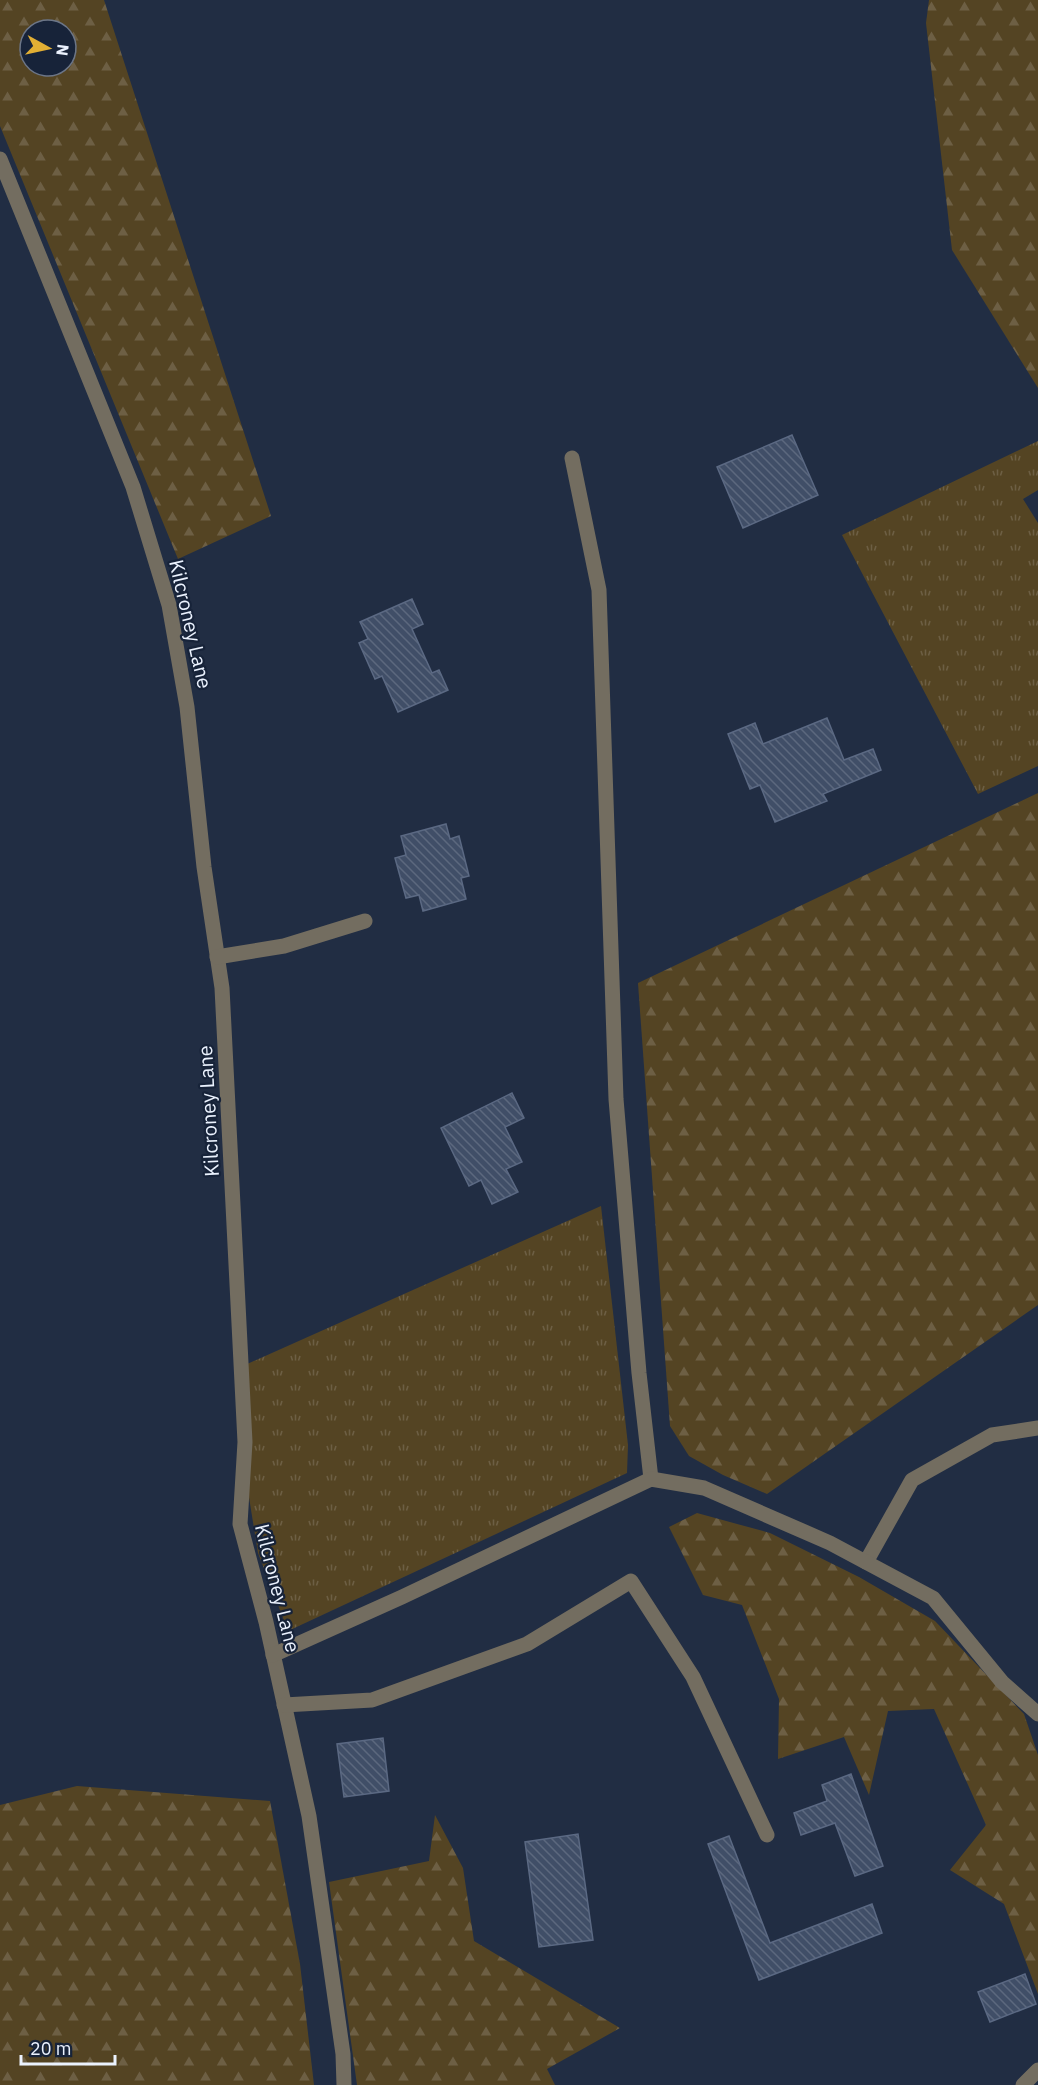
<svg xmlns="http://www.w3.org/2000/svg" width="1038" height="2085" viewBox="0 0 1038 2085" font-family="'IBM Plex Sans',sans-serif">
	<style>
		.grass { fill: url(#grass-tufts) }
		.forest { fill: url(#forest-firs); fill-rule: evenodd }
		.building { fill: url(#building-back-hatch); stroke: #5b6983; stroke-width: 1.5 }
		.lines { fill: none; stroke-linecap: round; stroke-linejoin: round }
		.minor { stroke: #736d60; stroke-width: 15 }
		.labels { text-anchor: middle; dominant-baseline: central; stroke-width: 4.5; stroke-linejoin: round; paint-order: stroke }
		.street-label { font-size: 20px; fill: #ebf2fe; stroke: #172339 }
	</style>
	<defs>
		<pattern id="grass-tufts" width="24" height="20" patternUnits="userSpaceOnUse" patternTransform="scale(1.5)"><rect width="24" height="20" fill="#544423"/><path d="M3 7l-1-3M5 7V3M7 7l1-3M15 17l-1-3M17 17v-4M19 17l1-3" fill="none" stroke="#6d5f44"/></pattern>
		<pattern id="forest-firs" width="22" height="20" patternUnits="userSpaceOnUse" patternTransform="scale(1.5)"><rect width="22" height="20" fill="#544423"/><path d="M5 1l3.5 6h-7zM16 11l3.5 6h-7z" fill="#6d5f44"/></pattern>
		<pattern id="building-back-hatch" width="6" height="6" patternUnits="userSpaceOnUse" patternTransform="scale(1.5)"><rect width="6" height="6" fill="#404e67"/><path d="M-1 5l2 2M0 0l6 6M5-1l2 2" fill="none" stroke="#5c687e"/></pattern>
	</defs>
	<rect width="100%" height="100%" fill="#212d43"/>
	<g class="grass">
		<path d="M 1038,441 L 1038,490 L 1023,499 L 1038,523 L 1038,766 L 978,794 L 842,535 Z"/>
		<path d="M 601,1206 L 628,1445 L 627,1473 L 288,1631 L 258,1553 L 242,1454 L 236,1369 Z"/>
	</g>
	<g class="forest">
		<path d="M 0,0 L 104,0 L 271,516 L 178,559 L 0,126 ZM 30,30 L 66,30 L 66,66 L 30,66 Z"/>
		<path d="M 929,0 L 1038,0 L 1038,388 L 952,250 L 926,23 Z"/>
		<path d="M 1038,793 L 1038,1305 L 767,1494 L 723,1475 L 689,1456 L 670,1426 L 638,983 Z"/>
		<path d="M 697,1513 L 770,1533 L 859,1577 L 935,1621 L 1024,1714 L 1038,1755 L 1038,1994 L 1004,1904 L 950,1870 L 986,1825 L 934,1709 L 888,1711 L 869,1795 L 844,1737 L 778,1759 L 779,1699 L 742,1605 L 703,1595 L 669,1527 Z"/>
		<path d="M 77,1786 L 270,1801 L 300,1964 L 314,2085 L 0,2085 L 0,1805 Z"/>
		<path d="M 435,1815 L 463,1868 L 474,1941 L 620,2028 L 547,2069 L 555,2085 L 357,2085 L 329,1882 L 429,1861 Z"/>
	</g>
	<g class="building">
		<path d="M 792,435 L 818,495 L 743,528 L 717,467 Z"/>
		<path d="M 412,599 L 423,624 L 412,629 L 432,673 L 439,670 L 448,690 L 398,712 L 382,676 L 375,679 L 359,643 L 368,639 L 360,622 Z"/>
		<path d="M 827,718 L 844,760 L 873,749 L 881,770 L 823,794 L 827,801 L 775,822 L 760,785 L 750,789 L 728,734 L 755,723 L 763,744 Z"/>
		<path d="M 446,824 L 450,839 L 459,836 L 469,876 L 461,878 L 466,899 L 423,911 L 419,895 L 406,898 L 395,858 L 406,855 L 401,836 Z"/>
		<path d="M 512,1093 L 524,1118 L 505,1127 L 522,1162 L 506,1169 L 518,1192 L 492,1204 L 481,1180 L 469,1186 L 441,1128 Z"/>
		<path d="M 383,1738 L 389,1791 L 344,1797 L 337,1744 Z"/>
		<path d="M 851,1774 L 883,1866 L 855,1876 L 835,1823 L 801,1835 L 794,1813 L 827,1801 L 822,1785 Z"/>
		<path d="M 578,1834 L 593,1940 L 539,1947 L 525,1842 Z"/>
		<path d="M 729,1836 L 770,1943 L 872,1904 L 882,1933 L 759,1980 L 708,1844 Z"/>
		<path d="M 1025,1974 L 1036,2004 L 990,2022 L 978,1992 Z"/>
	</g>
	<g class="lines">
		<g class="minor">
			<path d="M 0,159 L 133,487 L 169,605 L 187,707 L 204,867 L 222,988 L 245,1442 L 240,1524 L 266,1622 L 309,1816 L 343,2054 L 344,2085"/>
			<path d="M 572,458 L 599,590 L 616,1099 L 639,1373 L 651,1479"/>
			<path d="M 217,957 L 284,946 L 365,921"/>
			<path d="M 866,1562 L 912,1480 L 992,1435 L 1038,1428"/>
			<path d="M 273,1655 L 402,1597 L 651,1479 L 704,1488 L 830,1543 L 933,1598 L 1002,1682 L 1038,1714"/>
			<path d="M 284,1705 L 372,1700 L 527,1644 L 631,1581 L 693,1677 L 767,1835"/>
			<path d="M 1023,2085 L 1038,2070"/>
		</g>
	</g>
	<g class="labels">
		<g class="street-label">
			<text transform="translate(191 624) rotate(77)">Kilcroney Lane</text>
			<text transform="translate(208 1111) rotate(-93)">Kilcroney Lane</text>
			<text transform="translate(278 1588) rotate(76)">Kilcroney Lane</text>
		</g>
	</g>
	<g transform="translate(48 48) rotate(98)"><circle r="28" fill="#172339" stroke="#6c7688" stroke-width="1.5"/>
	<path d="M0-4.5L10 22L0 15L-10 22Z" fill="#e2af34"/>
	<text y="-9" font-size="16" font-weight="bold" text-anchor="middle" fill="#ebf2fe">N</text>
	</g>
	<path d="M21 2055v9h94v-9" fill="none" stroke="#ebf2fe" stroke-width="3"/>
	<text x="30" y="2055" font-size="18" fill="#ebf2fe" stroke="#172339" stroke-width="4.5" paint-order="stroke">20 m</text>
</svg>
